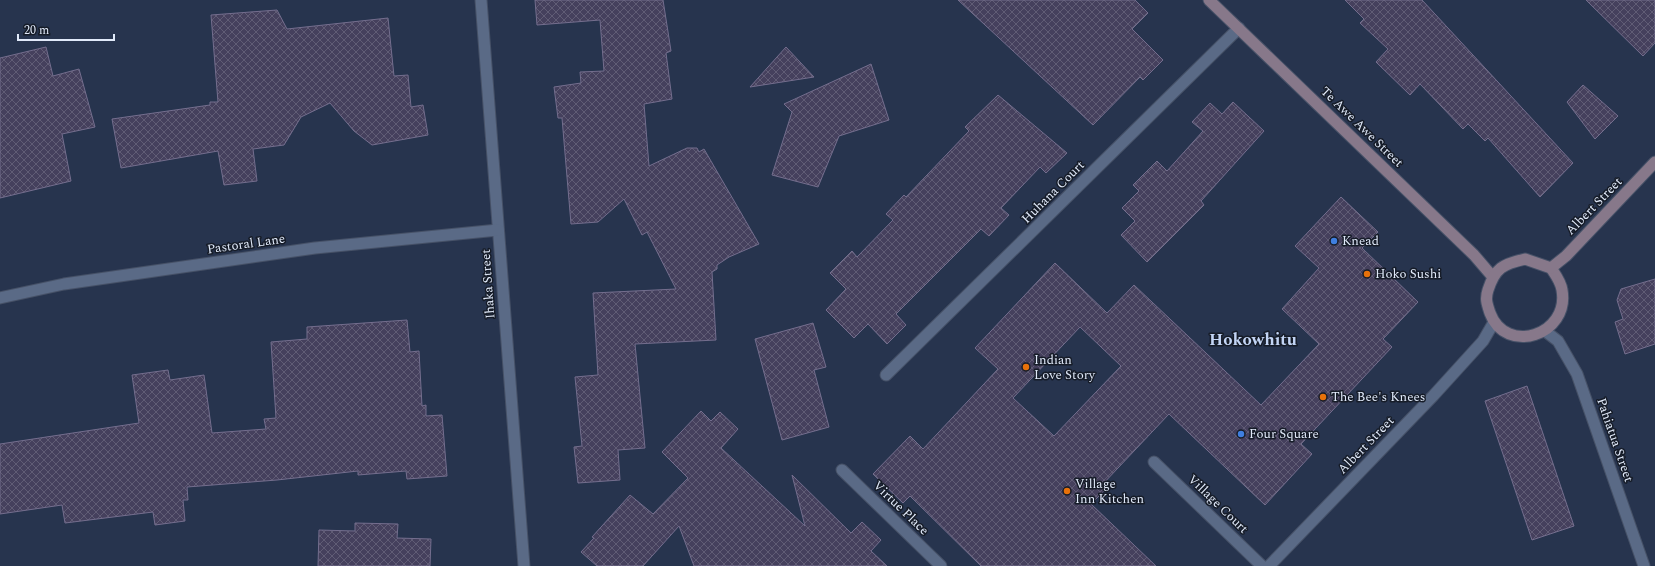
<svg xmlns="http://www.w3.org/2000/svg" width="1655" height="566" viewBox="0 0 1655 566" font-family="Spectral,serif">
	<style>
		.building { fill: url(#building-cross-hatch); stroke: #746e8e; fill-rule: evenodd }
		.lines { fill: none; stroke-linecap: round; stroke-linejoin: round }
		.service-casing { stroke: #465167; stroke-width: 13 }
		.minor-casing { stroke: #465167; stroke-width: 13 }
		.tertiary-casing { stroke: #465167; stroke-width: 13 }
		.secondary-casing { stroke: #465167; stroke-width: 13 }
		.service { stroke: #5a6a86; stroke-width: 11 }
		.minor { stroke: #5a6a86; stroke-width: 11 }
		.tertiary { stroke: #5a6a86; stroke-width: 11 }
		.secondary { stroke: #87788a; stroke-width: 11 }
		.shop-dot { fill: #3f7fe0; stroke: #161c28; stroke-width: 1.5 }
		.food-dot { fill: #e8710a; stroke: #161c28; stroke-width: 1.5 }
		.labels { text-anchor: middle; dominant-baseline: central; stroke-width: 3; stroke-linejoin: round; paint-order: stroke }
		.street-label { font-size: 13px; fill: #e1eafa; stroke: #161c28 }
		.poi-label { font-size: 13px; fill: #e1eafa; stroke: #161c28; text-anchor: start }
		.district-label { font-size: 17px; font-weight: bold; fill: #c3d5f5; stroke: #161c28 }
	</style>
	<defs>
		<pattern id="building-cross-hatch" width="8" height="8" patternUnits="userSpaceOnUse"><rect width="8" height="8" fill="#45405d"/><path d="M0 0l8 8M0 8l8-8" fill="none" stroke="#605c75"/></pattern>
	</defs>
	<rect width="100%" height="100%" fill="#27344e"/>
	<g class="building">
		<path d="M 535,0 L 663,0 L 671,51 L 666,53 L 672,99 L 644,104 L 649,166 L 687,148 L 697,148 L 699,152 L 704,149 L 759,244 L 729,257 L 717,265 L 717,269 L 712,272 L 716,340 L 635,344 L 645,448 L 618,450 L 620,480 L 578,483 L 574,447 L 582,446 L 575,377 L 598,375 L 593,293 L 676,289 L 647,232 L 642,235 L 624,199 L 598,222 L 571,224 L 562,118 L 558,118 L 554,87 L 581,83 L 580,72 L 604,71 L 600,20 L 537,25 Z"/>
		<path d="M 958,0 L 1135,0 L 1148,13 L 1132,29 L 1163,60 L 1143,80 L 1140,77 L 1093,125 Z"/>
		<path d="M 1345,0 L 1422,0 L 1573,163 L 1540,197 L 1488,138 L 1485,141 L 1468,124 L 1463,129 L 1420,84 L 1410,95 L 1376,62 L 1388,49 L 1360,23 L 1364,19 Z"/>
		<path d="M 1586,0 L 1655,0 L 1655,43 L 1643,56 Z"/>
		<path d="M 277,10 L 287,29 L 388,18 L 394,76 L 408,75 L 411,107 L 423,105 L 428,135 L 372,145 L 354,131 L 330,103 L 301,117 L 284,145 L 253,149 L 257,181 L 224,185 L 218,151 L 121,168 L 112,119 L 210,105 L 210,102 L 218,102 L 211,15 Z"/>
		<path d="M 46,47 L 53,76 L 79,69 L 95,127 L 62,134 L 71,181 L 0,198 L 0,58 Z"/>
		<path d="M 786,47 L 814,77 L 750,87 Z"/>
		<path d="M 871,64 L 889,120 L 839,136 L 818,187 L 772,175 L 792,112 L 784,104 Z"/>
		<path d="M 1583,85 L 1618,116 L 1595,139 L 1567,102 Z"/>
		<path d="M 998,95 L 1067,153 L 1046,173 L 1040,167 L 1001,208 L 1009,215 L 989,236 L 981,229 L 896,314 L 906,325 L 887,344 L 868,324 L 854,338 L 826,310 L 846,289 L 830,273 L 852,251 L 857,257 L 893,220 L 886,214 L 904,195 L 906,197 L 969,131 L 965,127 Z"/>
		<path d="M 1233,102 L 1264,131 L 1201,201 L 1204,205 L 1147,262 L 1121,235 L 1135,221 L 1122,208 L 1139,191 L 1133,185 L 1157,161 L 1167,171 L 1203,131 L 1192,122 L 1210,103 L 1222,114 Z"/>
		<path d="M 1341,197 L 1378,232 L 1362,248 L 1418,302 L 1383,339 L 1392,347 L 1301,444 L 1312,454 L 1265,505 L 1169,414 L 1101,486 L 1105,490 L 1091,504 L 1156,566 L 981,566 L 910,496 L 903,503 L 873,474 L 910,436 L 923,449 L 998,369 L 975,348 L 1055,263 L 1107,313 L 1134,285 L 1261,405 L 1319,344 L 1282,309 L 1319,268 L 1295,246 ZM 1080,327 L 1121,366 L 1054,436 L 1013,398 Z"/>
		<path d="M 1655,279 L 1655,344 L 1625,354 L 1615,322 L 1623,319 L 1617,300 L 1621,289 Z"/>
		<path d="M 407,320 L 410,352 L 419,351 L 422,406 L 426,405 L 426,416 L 442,415 L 447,476 L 407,479 L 406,471 L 358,475 L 358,471 L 277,480 L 187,487 L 188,500 L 183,500 L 185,521 L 155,525 L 153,512 L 65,523 L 62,505 L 0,514 L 0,444 L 139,423 L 132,375 L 168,370 L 170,380 L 204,375 L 212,433 L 266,429 L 264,419 L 276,418 L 271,342 L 307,339 L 307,327 Z"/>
		<path d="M 813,323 L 826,367 L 814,370 L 829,427 L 782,440 L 755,339 Z"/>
		<path d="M 1527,386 L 1574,526 L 1532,540 L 1485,401 Z"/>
		<path d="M 701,411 L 711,421 L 720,412 L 738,429 L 721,448 L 805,526 L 792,475 L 851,533 L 862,522 L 881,540 L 871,551 L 887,566 L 694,566 L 679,526 L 643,566 L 597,566 L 581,552 L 594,538 L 592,537 L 630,495 L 653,514 L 688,478 L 662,452 Z"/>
		<path d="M 355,523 L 398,524 L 397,538 L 431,539 L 430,566 L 318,566 L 319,530 L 355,531 Z"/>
	</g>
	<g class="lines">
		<g class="service-casing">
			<path id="service" d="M 1154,462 L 1262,566"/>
		</g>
		<g class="minor-casing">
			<g id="minor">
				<path d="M 481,0 L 524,566"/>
				<path d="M 0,298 L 64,284 L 315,248 L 498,230"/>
				<path d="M 886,375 L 1239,28"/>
				<path d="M 842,470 L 941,566"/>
			</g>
		</g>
		<g class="tertiary-casing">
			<g id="tertiary">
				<path d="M 1545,331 L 1558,341 L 1577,374 L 1644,566"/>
				<path d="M 1269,566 L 1433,396 L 1483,341 L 1494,322"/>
			</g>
		</g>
		<g class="secondary-casing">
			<g id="secondary">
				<path d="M 1209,0 L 1474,255 L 1492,276"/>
				<path d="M 1525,259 L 1551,268 C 1555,274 1561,282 1562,290 C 1570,335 1506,356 1490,313 C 1487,304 1485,299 1488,290 C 1495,268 1503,264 1525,259 Z"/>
				<path d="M 1551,268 L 1566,256 L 1655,162"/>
			</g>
		</g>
		<use href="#service" class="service"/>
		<use href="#minor" class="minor"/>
		<use href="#tertiary" class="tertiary"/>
		<use href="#secondary" class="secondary"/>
	</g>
	<g class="shop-dot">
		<circle cx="1334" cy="241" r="4"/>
		<circle cx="1241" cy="434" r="4"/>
	</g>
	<g class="food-dot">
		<circle cx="1367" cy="274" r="4"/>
		<circle cx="1026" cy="367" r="4"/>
		<circle cx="1323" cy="397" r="4"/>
		<circle cx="1067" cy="491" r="4"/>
	</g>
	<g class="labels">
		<g class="street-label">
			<text transform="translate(1362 127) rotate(44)">Te Awe Awe Street</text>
			<text transform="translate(1053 192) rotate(-45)">Huhana Court</text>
			<text transform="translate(1594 206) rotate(-46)">Albert Street</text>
			<text transform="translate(246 244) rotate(-8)">Pastoral Lane</text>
			<text transform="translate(488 284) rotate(-94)">Ihaka Street</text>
			<text transform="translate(1615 440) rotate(71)">Pahiatua Street</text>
			<text transform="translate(1366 445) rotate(-46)">Albert Street</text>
			<text transform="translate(1218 504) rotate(44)">Village Court</text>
			<text transform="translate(901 508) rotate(44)">Virtue Place</text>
		</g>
		<g class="poi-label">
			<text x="1342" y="241">Knead</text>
			<text x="1375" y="274">Hoko Sushi</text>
			<text x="1034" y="360">Indian<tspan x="1034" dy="15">Love Story</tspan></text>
			<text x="1331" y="397">The Bee's Knees</text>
			<text x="1249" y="434">Four Square</text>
			<text x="1075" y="484">Village<tspan x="1075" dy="15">Inn Kitchen</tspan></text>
		</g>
		<g class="district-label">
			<text x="1253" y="340">Hokowhitu</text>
		</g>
	</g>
	<path d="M18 34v6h96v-6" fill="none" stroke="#e1eafa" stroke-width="2"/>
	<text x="24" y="34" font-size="12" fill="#e1eafa" stroke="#161c28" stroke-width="3" paint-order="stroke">20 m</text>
</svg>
